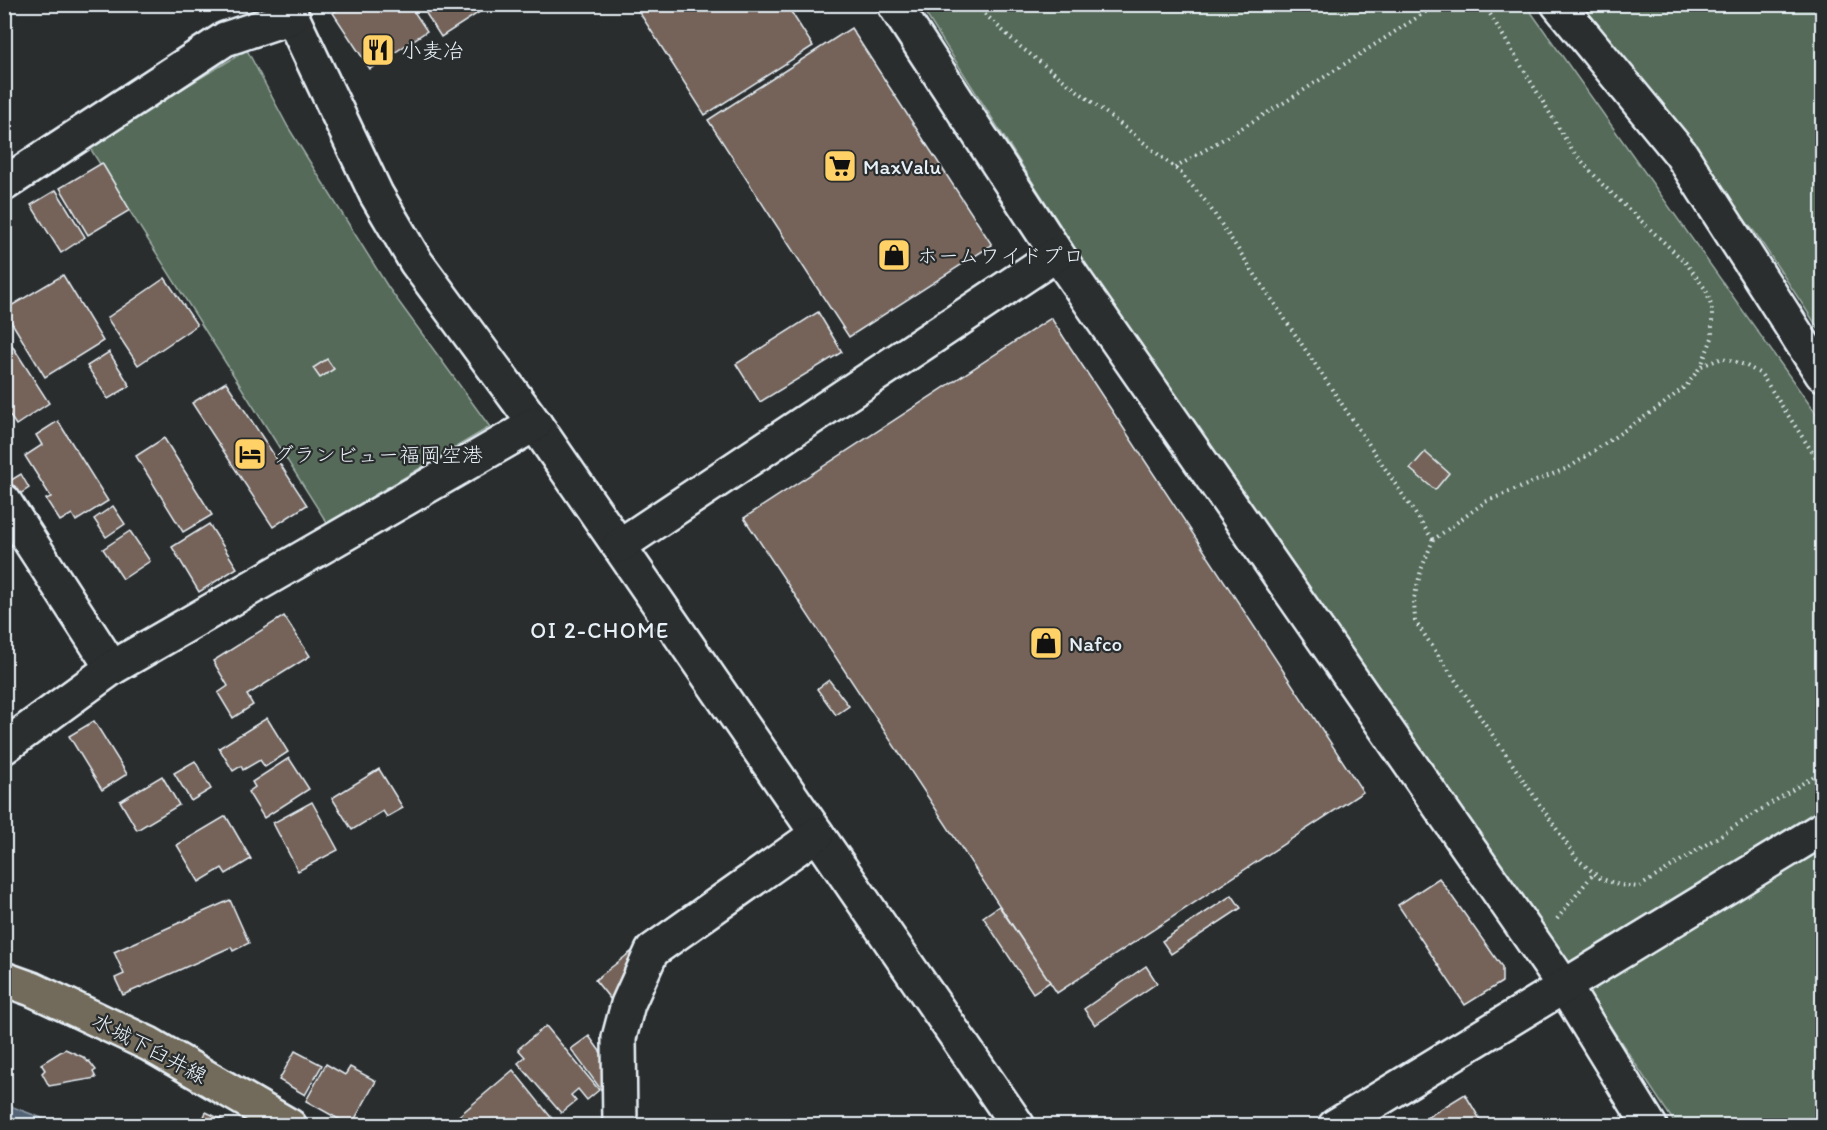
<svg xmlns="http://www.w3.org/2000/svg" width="1827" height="1130" viewBox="0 0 1827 1130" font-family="Itim,'Klee One',sans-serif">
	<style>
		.green { fill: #556b58; stroke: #9eaea8; stroke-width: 1.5 }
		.water { fill: #526374; stroke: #8e9ca9; stroke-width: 1.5 }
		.building { fill: #74645a; stroke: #e8f1f8; stroke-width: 1.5 }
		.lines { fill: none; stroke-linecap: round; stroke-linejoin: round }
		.minor-casing { stroke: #e8f1f8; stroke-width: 38 }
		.major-casing { stroke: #e8f1f8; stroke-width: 38 }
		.path { stroke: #e8f1f8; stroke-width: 4; stroke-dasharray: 1.5 4.5; stroke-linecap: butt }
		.minor { stroke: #2a2d2e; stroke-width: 33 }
		.major { stroke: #726b5a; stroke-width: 33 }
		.labels { text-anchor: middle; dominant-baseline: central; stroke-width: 4.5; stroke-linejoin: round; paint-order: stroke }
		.poi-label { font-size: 21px; fill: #e8f1f8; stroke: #2a2d2e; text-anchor: start }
		.street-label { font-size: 21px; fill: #e8f1f8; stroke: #2a2d2e }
		.neighbourhood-label { font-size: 22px; letter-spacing: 1.5px; fill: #e8f1f8; stroke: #2a2d2e }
	</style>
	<rect width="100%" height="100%" fill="#2a2d2e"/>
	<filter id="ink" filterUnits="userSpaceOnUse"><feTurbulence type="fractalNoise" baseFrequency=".0167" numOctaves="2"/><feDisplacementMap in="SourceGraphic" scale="12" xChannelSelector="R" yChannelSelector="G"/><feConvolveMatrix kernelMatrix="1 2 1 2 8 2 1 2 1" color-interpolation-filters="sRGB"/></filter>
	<g filter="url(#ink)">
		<g class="green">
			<path d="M 920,5 L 1526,5 L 1822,422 L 1822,810 L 1569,963 L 1081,258 Z"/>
			<path d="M 1575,5 L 1822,5 L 1822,334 L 1756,234 Z"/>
			<path d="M 247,50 L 288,127 L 388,287 L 490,427 L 327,523 L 88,145 Z"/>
			<path d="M 1822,848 L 1822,1125 L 1676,1125 L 1587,991 Z"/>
		</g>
		<path class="water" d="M 5,1104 L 60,1125 L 5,1125 Z"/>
		<g class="building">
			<path d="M 346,4 L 409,4 L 427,31 L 370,69 L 333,13 Z"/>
			<path d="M 420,4 L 492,4 L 441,37 Z"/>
			<path d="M 634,4 L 786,4 L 813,46 L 705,115 Z"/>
			<path d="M 851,28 L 992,245 L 849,337 L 708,120 Z"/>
			<path d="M 102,163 L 130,210 L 88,235 L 60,188 Z"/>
			<path d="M 56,190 L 85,237 L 61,253 L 31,205 Z"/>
			<path d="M 63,275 L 103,341 L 45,377 L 4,310 Z"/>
			<path d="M 165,278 L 197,325 L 138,365 L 107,318 Z"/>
			<path d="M 818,312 L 842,352 L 760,402 L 736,364 Z"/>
			<path d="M 1051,318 L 1363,792 L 1057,993 L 744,518 Z"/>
			<path d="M 4,333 L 49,403 L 16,425 L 4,407 Z"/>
			<path d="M 109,352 L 130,386 L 108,399 L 87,366 Z"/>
			<path d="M 327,359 L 334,369 L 320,378 L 313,368 Z"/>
			<path d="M 226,382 L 307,505 L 273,527 L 192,403 Z"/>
			<path d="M 58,421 L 108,501 L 76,521 L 72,514 L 60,521 L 46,499 L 51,497 L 25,456 L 42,445 L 36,435 Z"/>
			<path d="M 164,438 L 212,515 L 183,532 L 136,456 Z"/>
			<path d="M 1425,452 L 1449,473 L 1435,490 L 1410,469 Z"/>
			<path d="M 21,474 L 29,488 L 17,496 L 8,482 Z"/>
			<path d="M 113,506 L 125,524 L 106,537 L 94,519 Z"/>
			<path d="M 209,524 L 237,568 L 199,592 L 172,547 Z"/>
			<path d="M 130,531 L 150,561 L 123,579 L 103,549 Z"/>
			<path d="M 284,616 L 310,656 L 247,695 L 253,705 L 233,718 L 218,693 L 228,686 L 213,661 Z"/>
			<path d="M 829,680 L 849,706 L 836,715 L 817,689 Z"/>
			<path d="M 267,718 L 288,752 L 265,767 L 260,760 L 243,770 L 241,766 L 233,771 L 219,748 Z"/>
			<path d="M 94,721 L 127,774 L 102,790 L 69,736 Z"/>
			<path d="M 289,758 L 309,789 L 264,818 L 248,792 L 255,787 L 252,782 Z"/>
			<path d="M 195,761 L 211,789 L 191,801 L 174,773 Z"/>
			<path d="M 379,769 L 403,808 L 387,817 L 383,811 L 352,830 L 332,798 Z"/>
			<path d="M 162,776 L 179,805 L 137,830 L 120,801 Z"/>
			<path d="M 312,802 L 338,850 L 298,871 L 273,823 Z"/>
			<path d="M 226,816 L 251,859 L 226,874 L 222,868 L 199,882 L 177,845 Z"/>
			<path d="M 1439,878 L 1502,967 L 1502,982 L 1465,1005 L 1398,905 Z"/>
			<path d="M 1232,895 L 1241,908 L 1171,954 L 1162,941 Z"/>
			<path d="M 230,900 L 249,943 L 233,951 L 231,947 L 123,995 L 115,978 L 124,974 L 114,952 Z"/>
			<path d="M 999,906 L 1050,982 L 1033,993 L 983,917 Z"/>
			<path d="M 645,941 L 615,1005 L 595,980 Z"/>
			<path d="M 1146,966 L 1157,983 L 1095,1025 L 1084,1009 Z"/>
			<path d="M 546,1026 L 599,1090 L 587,1100 L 578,1089 L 571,1095 L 576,1101 L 561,1113 L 518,1063 L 525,1057 L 518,1049 Z"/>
			<path d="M 589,1036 L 612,1068 L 613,1082 L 602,1091 L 571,1049 Z"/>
			<path d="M 65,1049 L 83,1057 L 88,1062 L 89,1061 L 96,1070 L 93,1072 L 96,1078 L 49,1086 L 42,1073 L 45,1070 L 41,1064 Z"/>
			<path d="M 295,1051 L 322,1065 L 305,1095 L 279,1080 Z"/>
			<path d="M 326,1064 L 345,1075 L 350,1067 L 376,1081 L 351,1126 L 306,1101 Z"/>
			<path d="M 513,1070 L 558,1126 L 447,1126 Z"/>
			<path d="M 1465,1094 L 1484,1126 L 1413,1126 Z"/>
			<path d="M 206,1112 L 235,1126 L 200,1126 Z"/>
		</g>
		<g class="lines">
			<g class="minor-casing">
				<g id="minor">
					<path d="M 286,4 L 376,194 L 416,262 L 535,424 L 1018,1126"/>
					<path d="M 894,4 L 1057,254 L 1564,986 L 1650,1126"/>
					<path d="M 1558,4 L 1681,154 L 1822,374"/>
					<path d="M 4,184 L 225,39 L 291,17"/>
					<path d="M 4,501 L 112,668"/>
					<path d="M 619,546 L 1057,254"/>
					<path d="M 4,747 L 112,668 L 535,424"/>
					<path d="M 620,1126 L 619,1038 L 628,1004 L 652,951 L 817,834"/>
					<path d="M 1335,1126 L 1822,829"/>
				</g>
			</g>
			<g class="major-casing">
				<path id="major" d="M 4,979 L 32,989 L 149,1044 L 290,1126"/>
			</g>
			<g class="path">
				<path d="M 978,4 L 985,14 L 1018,45 L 1132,133 L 1181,173 L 1207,203 L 1433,540"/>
				<path d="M 1484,4 L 1572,150 L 1603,185 L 1686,263 L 1706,290 L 1712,308 L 1712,338 L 1701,366"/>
				<path d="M 1175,168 L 1290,99 L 1438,4"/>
				<path d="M 1822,467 L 1761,374 L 1745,365 L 1723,358 L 1701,366 L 1687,385 L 1662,405 L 1570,467 L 1485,502 L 1433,540 L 1421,570 L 1414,599 L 1415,621 L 1577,859 L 1600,878 L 1619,885 L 1639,887 L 1822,771"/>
				<path d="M 1557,919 L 1594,873"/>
			</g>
			<use href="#minor" class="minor"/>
			<use href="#major" class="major"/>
		</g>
	</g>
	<defs>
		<g id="restaurant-square" transform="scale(1.725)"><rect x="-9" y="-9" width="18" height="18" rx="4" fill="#ffd166" stroke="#2a2d2e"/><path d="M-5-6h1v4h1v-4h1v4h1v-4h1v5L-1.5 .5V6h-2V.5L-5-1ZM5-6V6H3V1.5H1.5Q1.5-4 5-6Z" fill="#111"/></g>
		<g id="supermarket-square" transform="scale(1.725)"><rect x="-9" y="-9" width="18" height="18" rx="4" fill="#ffd166" stroke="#2a2d2e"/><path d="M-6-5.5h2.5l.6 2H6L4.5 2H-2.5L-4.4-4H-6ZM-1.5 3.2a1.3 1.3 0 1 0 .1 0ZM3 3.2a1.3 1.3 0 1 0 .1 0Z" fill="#111"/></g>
		<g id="shop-square" transform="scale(1.725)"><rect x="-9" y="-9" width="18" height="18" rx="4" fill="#ffd166" stroke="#2a2d2e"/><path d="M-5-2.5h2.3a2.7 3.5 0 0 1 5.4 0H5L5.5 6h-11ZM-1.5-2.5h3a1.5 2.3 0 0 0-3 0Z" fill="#111"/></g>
		<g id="hotel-square" transform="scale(1.725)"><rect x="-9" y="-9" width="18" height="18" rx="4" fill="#ffd166" stroke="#2a2d2e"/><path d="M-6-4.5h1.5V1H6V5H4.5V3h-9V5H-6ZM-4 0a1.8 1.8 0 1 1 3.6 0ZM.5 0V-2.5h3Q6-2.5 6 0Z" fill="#111"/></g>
	</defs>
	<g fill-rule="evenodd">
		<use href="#restaurant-square" x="378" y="50"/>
		<use href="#supermarket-square" x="840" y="166"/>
		<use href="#shop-square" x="894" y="255"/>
		<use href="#hotel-square" x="250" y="454"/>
		<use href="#shop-square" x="1046" y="643"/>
	</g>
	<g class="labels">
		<g class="poi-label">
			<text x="401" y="50">小麦冶</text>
			<text x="863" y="166">MaxValu</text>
			<text x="917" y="255">ホームワイドプロ</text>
			<text x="273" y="454">グランビュー福岡空港</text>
			<text x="1069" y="643">Nafco</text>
		</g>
		<g class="street-label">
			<text transform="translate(150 1048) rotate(28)">水城下臼井線</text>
		</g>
		<g class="neighbourhood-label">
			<text x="600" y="630">OI 2-CHOME</text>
		</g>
	</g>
	<rect width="1827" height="1130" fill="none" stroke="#2a2d2e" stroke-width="24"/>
	<rect x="12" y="12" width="1803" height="1106" fill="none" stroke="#e8f1f8" stroke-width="2" filter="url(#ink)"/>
</svg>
